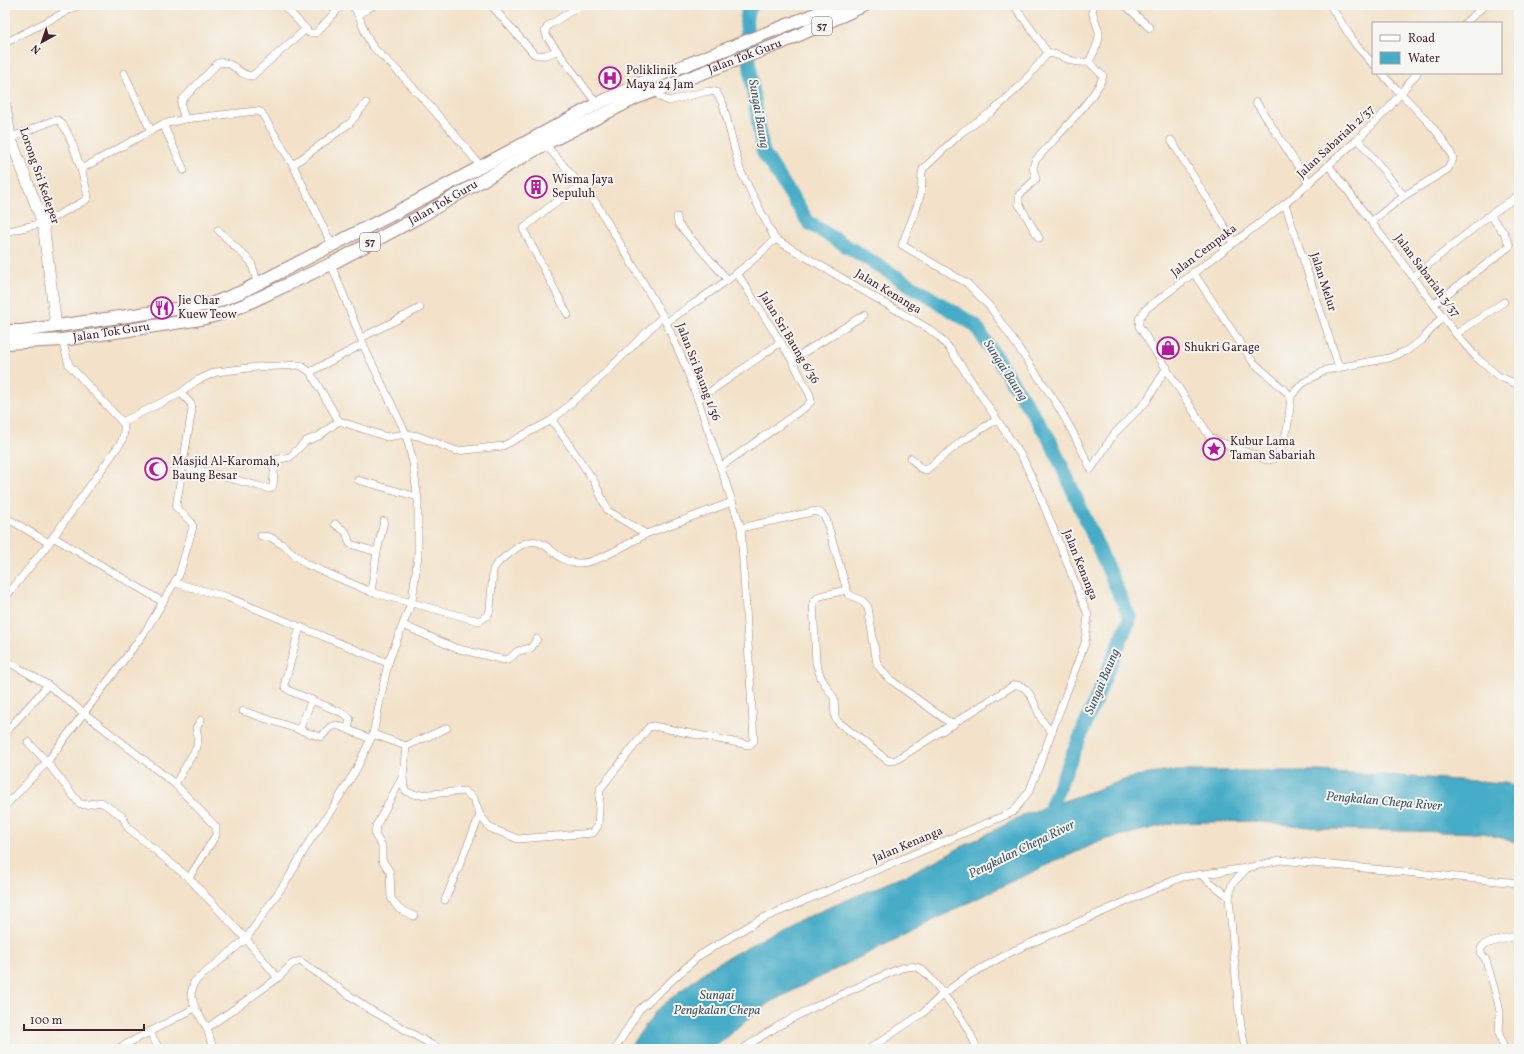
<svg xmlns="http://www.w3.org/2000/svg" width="1524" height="1054" viewBox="0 0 1524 1054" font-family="Vollkorn,serif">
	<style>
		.water { fill: #47acc7; stroke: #486679 }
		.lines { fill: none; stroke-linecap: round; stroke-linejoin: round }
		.canal { stroke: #47acc7; stroke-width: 8 }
		.river { stroke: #47acc7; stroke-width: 14 }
		.street-casing { stroke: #9e807a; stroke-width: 8 }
		.secondary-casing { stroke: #9e807a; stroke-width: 12 }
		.primary-casing { stroke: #9e807a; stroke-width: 14 }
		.street { stroke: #fff; stroke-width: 7 }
		.secondary { stroke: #fff; stroke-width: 11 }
		.primary { stroke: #fff; stroke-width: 12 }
		.labels { text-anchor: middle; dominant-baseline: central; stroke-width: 4; stroke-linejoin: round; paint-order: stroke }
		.shield { fill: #f6f6f2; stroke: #7e6067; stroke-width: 1 }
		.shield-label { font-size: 11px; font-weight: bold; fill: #4a1f2b }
		.street-label { font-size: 12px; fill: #4a1f2b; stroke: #f6f6f2 }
		.poi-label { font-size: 12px; fill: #4a1f2b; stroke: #f6f6f2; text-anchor: start }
		.water-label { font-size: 13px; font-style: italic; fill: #495769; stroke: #f6f6f2 }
	</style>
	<rect width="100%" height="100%" fill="#f6f6f2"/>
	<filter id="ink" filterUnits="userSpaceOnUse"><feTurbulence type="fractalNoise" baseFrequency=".025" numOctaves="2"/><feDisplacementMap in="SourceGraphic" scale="8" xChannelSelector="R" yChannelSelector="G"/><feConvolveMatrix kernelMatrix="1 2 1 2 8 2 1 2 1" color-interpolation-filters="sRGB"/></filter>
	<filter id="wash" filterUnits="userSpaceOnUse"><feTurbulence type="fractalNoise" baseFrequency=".012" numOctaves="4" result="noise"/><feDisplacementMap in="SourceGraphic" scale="16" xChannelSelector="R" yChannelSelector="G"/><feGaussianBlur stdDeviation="0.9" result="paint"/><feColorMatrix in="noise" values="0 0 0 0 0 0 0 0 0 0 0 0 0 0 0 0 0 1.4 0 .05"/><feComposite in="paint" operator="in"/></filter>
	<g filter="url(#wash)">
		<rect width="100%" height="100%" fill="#f3e2c9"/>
		<path class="water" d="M 1171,771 L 1318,771 L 1505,783 L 1519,787 L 1519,843 L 1483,833 L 1329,829 L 1252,821 L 1173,823 L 1103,840 L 1008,883 L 770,1002 L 711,1049 L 628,1049 L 657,1010 L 711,967 L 783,927 L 909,874 L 1026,814 L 1136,776 Z"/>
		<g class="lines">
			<path class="canal" d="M 746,21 L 756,5"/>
			<path class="river" d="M 749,5 L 746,21 L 752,85 L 763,152 L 809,223 L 975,325 L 1050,440 L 1130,618 L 1051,806"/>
		</g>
	</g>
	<g filter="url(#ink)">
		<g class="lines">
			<g class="street-casing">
				<g id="street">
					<path d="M 283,5 L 306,29"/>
					<path d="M 352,5 C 363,18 362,34 374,48 C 380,55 388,61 394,67 C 424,99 454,132 481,167"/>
					<path d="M 491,5 L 534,54 C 543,57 549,54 557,51"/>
					<path d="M 581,5 L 548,26 L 545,31 L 547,37 L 597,104"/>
					<path d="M 1014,5 L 1048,53"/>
					<path d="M 1125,5 L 1150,28"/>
					<path d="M 1330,5 L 1356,45 L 1373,64"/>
					<path d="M 1518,5 L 1519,7"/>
					<path d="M 359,14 L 374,5"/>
					<path d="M 1465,23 L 1485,5"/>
					<path d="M 5,43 L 79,5"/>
					<path d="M 1089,62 C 1093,53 1100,43 1099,33 C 1098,23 1090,15 1093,5"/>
					<path d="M 124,73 L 151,131"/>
					<path d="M 1256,102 L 1309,183"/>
					<path d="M 185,119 L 181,106 L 182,100 L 218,63 C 233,59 238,76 252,76 L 306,29 L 309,33 L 316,33 L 342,5"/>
					<path d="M 163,124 L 184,170"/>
					<path d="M 1358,139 L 1404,196"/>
					<path d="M 5,140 L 52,121 L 58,120 C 68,126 77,158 81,169 L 163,124 L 185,119 L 256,111 L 261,112 L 293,165 L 332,245"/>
					<path d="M 1171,140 L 1234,242"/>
					<path d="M 293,165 L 350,123 L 366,103"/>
					<path d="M 1329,166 L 1456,334 L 1477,358 L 1498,376 L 1519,385"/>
					<path d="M 1285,204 L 1339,367"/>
					<path d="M 1490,215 L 1519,195"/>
					<path d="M 677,217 L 678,224 L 728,280"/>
					<path d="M 1372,221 L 1404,196 L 1448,169 L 1453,159 C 1446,135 1400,94 1381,73"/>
					<path d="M 218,230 L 251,262 L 258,284"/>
					<path d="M 5,232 L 43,223 L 86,200 L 88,196 L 81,169"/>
					<path d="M 1039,238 L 1019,204 L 1019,195 L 1036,179 L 1033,168 L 1035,161 C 1050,143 1098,96 1103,76 L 1089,62 C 1069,64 1065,55 1048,53 L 1022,84 L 993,111 L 962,132 L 923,169 C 920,177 923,184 921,191 C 918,209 908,228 902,245 L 968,284 L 991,308 L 1055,401 L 1071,429 L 1091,469 L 1114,434 L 1146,402 L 1167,367"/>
					<path d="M 1193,272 L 1253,362 L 1291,396"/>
					<path d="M 1413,277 L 1490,215 L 1504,233 L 1510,246 L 1434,304"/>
					<path d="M 568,315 L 523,229 L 549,207 L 581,186"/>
					<path d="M 667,322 C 704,296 744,272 775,239"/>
					<path d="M 1456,334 L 1504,302"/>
					<path d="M 361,338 L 420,308"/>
					<path d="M 792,360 L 864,315"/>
					<path d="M 310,372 L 339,421"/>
					<path d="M 181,393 L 191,404 L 192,409 L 176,507 L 191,522 L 193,527 L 179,575 L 145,632 L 47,762 L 79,803 L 84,805 L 101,802 L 122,816 L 128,828 L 189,878"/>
					<path d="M 1291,396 C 1289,417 1288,442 1274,459 L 1267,460 L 1217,441 L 1210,437 L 1139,326 L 1139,319 L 1146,309 L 1285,204 L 1358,139 L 1388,109 L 1417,73"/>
					<path d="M 1291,396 L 1303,383 L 1326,370 L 1389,358 L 1406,351 L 1422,340 L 1443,316"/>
					<path d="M 698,400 L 781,342"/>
					<path d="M 552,420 L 594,481 L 608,511 L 646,534 L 732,502"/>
					<path d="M 122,422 L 181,393 L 196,381 L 216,372 L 257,367 L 300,365 L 310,372 L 363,344"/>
					<path d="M 911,458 L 920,468 L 926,470 L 962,441 L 996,420"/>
					<path d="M 184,466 L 270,489 L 273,486 L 275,460 L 290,457 L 306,441 L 319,436 L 339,421 L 387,437 L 406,434 L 418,436 L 457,451 L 503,446 L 552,420 L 602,376 L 663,316"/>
					<path d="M 720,467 L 807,406 L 811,401 L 810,395 L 792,360 L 737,273"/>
					<path d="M 358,480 L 418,497"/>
					<path d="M 5,517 L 49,543 L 122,441 L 124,432 L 124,424 L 69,365 L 62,340"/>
					<path d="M 335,524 L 346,532 L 350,544 L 377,552"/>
					<path d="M 741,528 L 816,511 L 822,514 L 826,519 L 848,594 L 863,601 L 868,607 L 877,664 L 888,678 L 953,725"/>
					<path d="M 261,536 L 270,537 L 283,545 L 306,564 L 371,592 L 479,621 L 488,615 L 490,610 L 493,570 L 496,565 C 501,559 508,555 514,550 C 546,525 549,563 579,563 C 596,564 631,542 646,534"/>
					<path d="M 53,537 L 163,602"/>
					<path d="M 175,583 L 227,597 L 388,663"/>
					<path d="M 846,590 L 820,596 L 813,602 L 816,663 L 821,678 L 834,698 L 835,717 L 837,721 L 887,760 L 891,761 L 896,760 L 1014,685 C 1031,683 1036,711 1043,722 C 1045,726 1049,728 1052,731"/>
					<path d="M 371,592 L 377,552 L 384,521"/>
					<path d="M 5,598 L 49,543"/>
					<path d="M 403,625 L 455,648 L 504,660 L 510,658 L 518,651 L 531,648 L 537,639"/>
					<path d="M 300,627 L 285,682 L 285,687 L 290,691 L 345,714 L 350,719 L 348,729"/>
					<path d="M 5,660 L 48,685 L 175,784 L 216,827 L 216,835 L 189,878 L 246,939 L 194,982 L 191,994 L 195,1008"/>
					<path d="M 243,711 L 321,737 L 330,727 L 337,725 L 371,739"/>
					<path d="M 299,730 L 312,700"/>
					<path d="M 5,733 L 48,685"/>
					<path d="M 373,734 L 406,746 L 403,776 L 404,788 L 407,792 L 417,795 L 464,791 L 474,799 L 480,815 L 490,828 L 518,839 L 593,833 L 598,826 L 600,789 L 649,727 L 653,726 L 749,745 L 754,741 L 741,528 L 698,400 L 685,365 L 663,316 L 596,203 L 545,144"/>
					<path d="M 406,746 L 447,728"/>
					<path d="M 403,776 L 376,826 L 375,835 L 382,846 L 382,860 L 390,872 L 391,898 L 399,909 L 414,916"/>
					<path d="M 175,784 L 197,747 L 198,736 L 196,728 L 201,720"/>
					<path d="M 5,806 L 47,762 L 28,742"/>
					<path d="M 1201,875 L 1229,897"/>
					<path d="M 445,900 L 480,815"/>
					<path d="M 278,978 L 246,939 L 289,877 L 309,842 L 332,809 L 356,770 L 373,734 L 388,663 L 412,601 L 418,555 L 418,501 L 413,463 L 406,434 L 366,351 L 331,264"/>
					<path d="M 207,1028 L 213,1049"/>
					<path d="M 150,1032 L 159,1049"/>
					<path d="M 117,1049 L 195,1008 L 207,1028 L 278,978 L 292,964 L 300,961 L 369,1009 L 439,1049"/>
					<path d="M 615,1049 L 639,1010 L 700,955 L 759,920 L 1013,812 L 1030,790 L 1085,643 L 1088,615 L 1036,486 L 1022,457 L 950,349 L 939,337 L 929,329 L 775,239 L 740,170 L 723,104 L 716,92 L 708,91 L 669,101 L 660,97 L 658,88"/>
					<path d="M 743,1049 C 791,1014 847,992 901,968 C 907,967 914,965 919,968 C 926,972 932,980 937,986 C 953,1007 968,1024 977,1049"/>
					<path d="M 869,1049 L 923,1013 L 943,994 L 969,975 L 1013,951 L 1182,877 L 1247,868 L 1280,860 L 1519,883"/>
					<path d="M 1245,1049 L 1239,1013 L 1229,897 L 1232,884 L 1247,868"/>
					<path d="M 1504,1049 L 1499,1033 L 1500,1012 L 1498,1002 L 1486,960 L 1481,953 L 1481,948 L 1485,944 L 1519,935"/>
				</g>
			</g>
			<g class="secondary-casing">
				<path id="secondary" d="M 5,106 L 10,137 L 43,223 L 56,326"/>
			</g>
			<g class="primary-casing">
				<g id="primary">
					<path d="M 5,331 L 22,331 L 211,304 L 241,292 L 395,213 L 597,104 L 650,79 L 838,5"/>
					<path id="s1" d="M 5,343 L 62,340 L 201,319 L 221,314 L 244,305 L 331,264 L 419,217 L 545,144 L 636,98 L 779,44 L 865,5"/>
				</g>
			</g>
			<use href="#street" class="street"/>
			<use href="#secondary" class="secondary"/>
			<use href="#primary" class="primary"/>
		</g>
	</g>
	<defs>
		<g id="hospital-ring" transform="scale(1.15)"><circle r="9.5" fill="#f6f6f2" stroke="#b5179e" stroke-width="1.5"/><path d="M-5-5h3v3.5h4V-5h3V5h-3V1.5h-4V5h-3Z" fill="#b5179e"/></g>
		<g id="building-ring" transform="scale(1.15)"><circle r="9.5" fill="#f6f6f2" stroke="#b5179e" stroke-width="1.5"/><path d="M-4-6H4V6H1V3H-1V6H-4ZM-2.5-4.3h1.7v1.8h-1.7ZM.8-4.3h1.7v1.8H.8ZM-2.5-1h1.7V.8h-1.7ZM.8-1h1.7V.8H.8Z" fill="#b5179e"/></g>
		<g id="restaurant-ring" transform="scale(1.15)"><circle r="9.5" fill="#f6f6f2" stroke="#b5179e" stroke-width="1.5"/><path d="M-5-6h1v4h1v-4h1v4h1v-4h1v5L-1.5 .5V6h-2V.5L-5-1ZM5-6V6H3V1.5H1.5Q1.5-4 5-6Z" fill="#b5179e"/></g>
		<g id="shop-ring" transform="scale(1.15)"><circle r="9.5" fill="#f6f6f2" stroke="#b5179e" stroke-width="1.5"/><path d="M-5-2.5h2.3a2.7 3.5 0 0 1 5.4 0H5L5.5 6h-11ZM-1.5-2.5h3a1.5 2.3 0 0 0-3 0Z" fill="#b5179e"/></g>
		<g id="sight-ring" transform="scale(1.15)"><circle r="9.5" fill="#f6f6f2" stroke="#b5179e" stroke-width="1.5"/><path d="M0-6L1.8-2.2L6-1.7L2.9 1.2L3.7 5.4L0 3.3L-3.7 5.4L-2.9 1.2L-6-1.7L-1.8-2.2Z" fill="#b5179e"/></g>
		<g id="mosque-ring" transform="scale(1.15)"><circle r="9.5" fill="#f6f6f2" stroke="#b5179e" stroke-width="1.5"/><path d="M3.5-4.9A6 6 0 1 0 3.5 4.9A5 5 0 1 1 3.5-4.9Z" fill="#b5179e"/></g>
	</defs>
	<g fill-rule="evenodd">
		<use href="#hospital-ring" x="610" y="78"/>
		<use href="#building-ring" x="536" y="187"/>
		<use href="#restaurant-ring" x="162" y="308"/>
		<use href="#shop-ring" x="1168" y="348"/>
		<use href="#sight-ring" x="1214" y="449"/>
		<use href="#mosque-ring" x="156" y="469"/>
	</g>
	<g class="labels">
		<g class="shield">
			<rect x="812" y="17" width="20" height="18" rx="3"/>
			<rect x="360" y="233" width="20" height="18" rx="3"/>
		</g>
		<g class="shield-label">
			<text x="822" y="26">57</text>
			<text x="370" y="242">57</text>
		</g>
		<g class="street-label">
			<text stroke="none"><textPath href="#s1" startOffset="803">Jalan Tok Guru</textPath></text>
			<text transform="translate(1336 142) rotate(-43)">Jalan Sabariah 2/37</text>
			<text transform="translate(39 176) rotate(71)">Lorong Sri Kedeper</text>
			<text stroke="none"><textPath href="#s1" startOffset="467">Jalan Tok Guru</textPath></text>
			<text transform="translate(1204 251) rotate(-37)">Jalan Cempaka</text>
			<text transform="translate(1427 276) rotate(53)">Jalan Sabariah 3/37</text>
			<text transform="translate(1323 282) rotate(72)">Jalan Melur</text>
			<text transform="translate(888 292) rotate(31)">Jalan Kenanga</text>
			<text stroke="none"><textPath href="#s1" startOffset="107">Jalan Tok Guru</textPath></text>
			<text transform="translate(789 338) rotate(59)">Jalan Sri Baung 6/36</text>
			<text transform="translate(698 372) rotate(69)">Jalan Sri Baung 1/36</text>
			<text transform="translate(1080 565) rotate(68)">Jalan Kenanga</text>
			<text transform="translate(908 845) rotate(-23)">Jalan Kenanga</text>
		</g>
		<g class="poi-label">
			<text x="626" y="71">Poliklinik<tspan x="626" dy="14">Maya 24 Jam</tspan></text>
			<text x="552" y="180">Wisma Jaya<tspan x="552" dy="14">Sepuluh</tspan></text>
			<text x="178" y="301">Jie Char<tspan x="178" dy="14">Kuew Teow</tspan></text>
			<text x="1184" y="348">Shukri Garage</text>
			<text x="1230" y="442">Kubur Lama<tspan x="1230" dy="14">Taman Sabariah</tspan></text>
			<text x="172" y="462">Masjid Al-Karomah,<tspan x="172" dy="14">Baung Besar</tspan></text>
		</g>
		<g class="water-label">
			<text transform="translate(758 114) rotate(80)">Sungai Baung</text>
			<text transform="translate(1005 371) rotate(57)">Sungai Baung</text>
			<text transform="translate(1103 682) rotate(-67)">Sungai Baung</text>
			<text transform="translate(1384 802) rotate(5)">Pengkalan Chepa River</text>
			<text transform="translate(1022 850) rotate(-26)">Pengkalan Chepa River</text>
			<text x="717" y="996">Sungai<tspan x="717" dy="15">Pengkalan Chepa</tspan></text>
		</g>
	</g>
	<rect width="1524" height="1054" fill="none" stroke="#f6f6f2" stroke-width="20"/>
	<rect x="1372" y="22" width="130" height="52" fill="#f6f6f2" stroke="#b1a0a2"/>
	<rect x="1380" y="35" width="20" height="6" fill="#ffffff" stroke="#b1a0a2"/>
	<text x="1408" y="42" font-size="12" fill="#4a1f2b">Road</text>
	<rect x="1380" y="52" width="20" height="12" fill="#47acc7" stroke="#b1a0a2"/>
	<text x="1408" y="62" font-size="12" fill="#4a1f2b">Water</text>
	<g transform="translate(42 42) rotate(220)" stroke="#f6f6f2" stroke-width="3" paint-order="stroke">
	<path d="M0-3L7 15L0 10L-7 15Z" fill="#4a1f2b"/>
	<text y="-6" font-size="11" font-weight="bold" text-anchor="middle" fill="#4a1f2b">N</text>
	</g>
	<path d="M24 1024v6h120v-6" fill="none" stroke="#4a1f2b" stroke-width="2"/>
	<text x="30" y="1024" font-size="12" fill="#4a1f2b" stroke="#f6f6f2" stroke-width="3" paint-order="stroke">100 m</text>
</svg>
